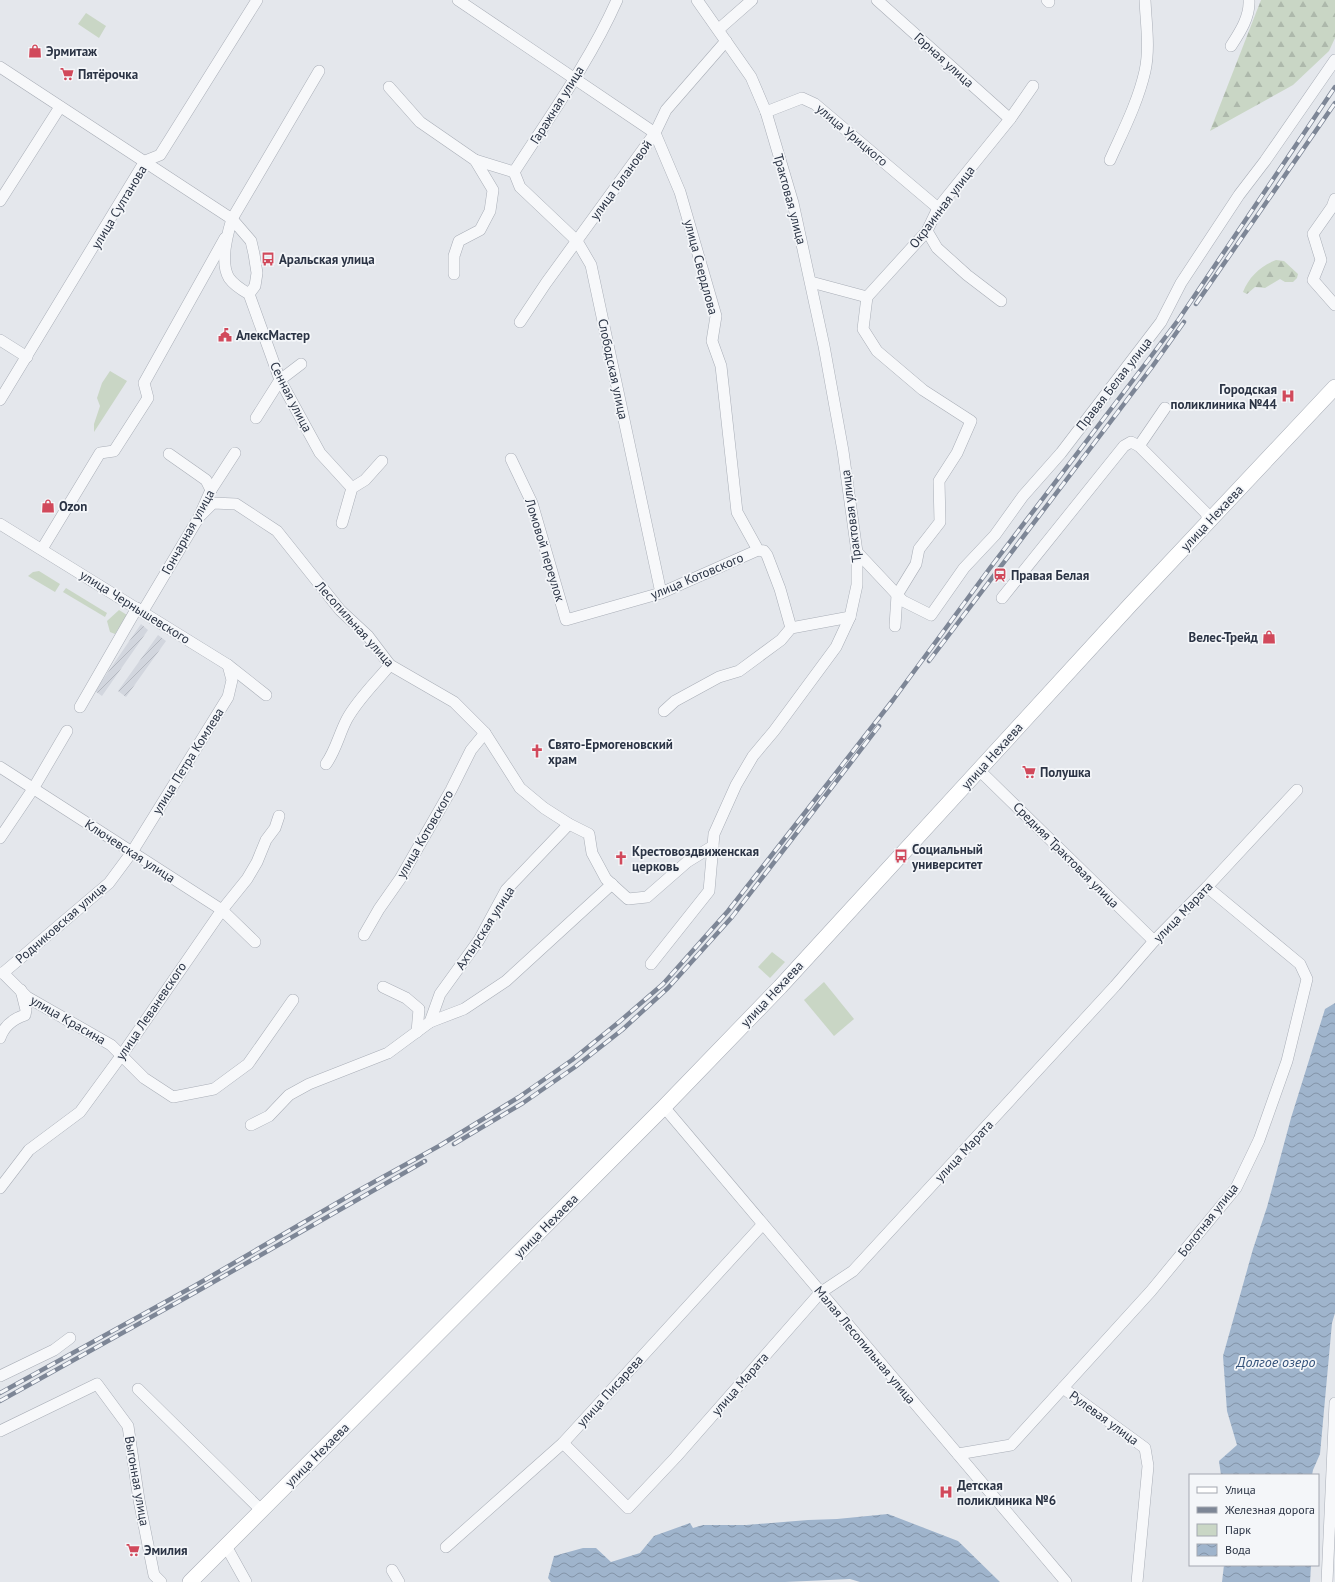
<svg xmlns="http://www.w3.org/2000/svg" width="1335" height="1582" viewBox="0 0 1335 1582" font-family="'PT Sans',sans-serif">
	<style>
		.industrial { fill: url(#industrial-furrows) }
		.green { fill: #c9d6c5 }
		.forest { fill: url(#forest-firs) }
		.water { fill: url(#water-waves) }
		.lines { fill: none; stroke-linecap: round; stroke-linejoin: round }
		.street-casing { stroke: #a9aeb7; stroke-width: 12 }
		.secondary-casing { stroke: #a9aeb7; stroke-width: 16 }
		.street { stroke: #f7f8fa; stroke-width: 11 }
		.secondary { stroke: #fff; stroke-width: 15 }
		.rail-casing { stroke: #7d8696; stroke-width: 4.5 }
		.rail { stroke: #f4f6f9; stroke-width: 3; stroke-dasharray: 9; stroke-linecap: butt }
		.labels { text-anchor: middle; dominant-baseline: central; stroke-width: 3.5; stroke-linejoin: round; paint-order: stroke }
		.poi-label { font-size: 13px; font-weight: bold; fill: #2b3445; stroke: #f4f6f9; text-anchor: start }
		.street-label { font-size: 13px; fill: #2b3445; stroke: #f4f6f9 }
		.water-label { font-size: 14px; font-style: italic; fill: #34527a; stroke: #f4f6f9 }
	</style>
	<defs>
		<pattern id="industrial-furrows" width="10" height="10" patternUnits="userSpaceOnUse"><rect width="10" height="10" fill="#d2d6de"/><path d="M-1 1l2-2M0 10L10 0M9 11l2-2" fill="none" stroke="#b4b8c0"/></pattern>
		<pattern id="forest-firs" width="22" height="20" patternUnits="userSpaceOnUse"><rect width="22" height="20" fill="#c9d6c5"/><path d="M5 1l3.5 6h-7zM16 11l3.5 6h-7z" fill="#adb8ab"/></pattern>
		<pattern id="water-waves" width="16" height="10" patternUnits="userSpaceOnUse"><rect width="16" height="10" fill="#9fb4cc"/><path d="M0 5q4-4 8 0t8 0" fill="none" stroke="#8293a7"/></pattern>
	</defs>
	<rect width="100%" height="100%" fill="#e4e7ec"/>
	<g class="industrial">
		<path d="M 141,624 L 148,630 L 102,696 L 95,691 Z"/>
		<path d="M 158,635 L 166,641 L 126,697 L 118,691 Z"/>
	</g>
	<g class="green">
		<path d="M 86,13 L 106,26 L 99,38 L 78,24 Z"/>
		<path d="M 110,371 L 127,381 L 94,432 L 94,424 L 100,406 L 97,398 L 102,383 Z"/>
		<path d="M 39,571 L 60,584 L 55,592 L 28,576 L 33,572 Z"/>
		<path d="M 66,588 L 107,613 L 105,617 L 63,592 Z"/>
		<path d="M 119,610 L 127,615 L 115,634 L 110,632 L 107,621 Z"/>
		<path d="M 772,952 L 785,962 L 770,978 L 758,967 Z"/>
		<path d="M 824,982 L 854,1019 L 834,1036 L 804,1000 Z"/>
	</g>
	<g class="forest">
		<path d="M 1261,0 L 1335,0 L 1335,38 L 1329,51 L 1293,85 L 1210,131 Z"/>
		<path d="M 1276,260 L 1284,261 L 1298,274 L 1297,278 L 1293,282 L 1285,282 L 1280,279 L 1265,288 L 1255,287 L 1247,294 L 1243,292 C 1249,277 1260,266 1276,260 Z"/>
	</g>
	<g class="water">
		<path d="M 1335,1003 L 1335,1313 L 1332,1323 L 1320,1454 L 1313,1470 L 1312,1475 L 1221,1475 L 1219,1461 L 1237,1445 L 1227,1411 L 1223,1356 L 1253,1249 L 1267,1207 L 1291,1118 L 1325,1009 Z"/>
		<path d="M 888,1514 L 958,1541 L 1000,1582 L 860,1582 L 850,1579 L 785,1582 L 551,1582 L 548,1578 L 554,1556 L 583,1548 L 596,1548 L 611,1562 L 640,1553 L 654,1536 L 690,1523 L 693,1528 L 703,1525 L 746,1525 L 808,1520 L 837,1519 Z"/>
		<path d="M 1224,1565 L 1311,1565 L 1310,1582 L 1222,1582 Z"/>
	</g>
	<g class="lines">
		<g class="street-casing">
			<g id="street">
				<path d="M 458,0 L 655,133 L 680,192 L 716,316 L 712,341 L 721,366 L 737,512 L 758,550 L 764,551 L 767,555 L 780,589 L 791,628"/>
				<path d="M 877,0 L 1010,119"/>
				<path d="M 1047,0 L 1049,2"/>
				<path d="M 719,29 L 752,0"/>
				<path d="M 1231,46 C 1240,32 1250,17 1249,0"/>
				<path d="M 0,67 L 232,219 L 319,71"/>
				<path d="M 389,87 L 420,122 L 475,160 L 493,190 L 490,211 L 480,230 L 459,241 L 454,256 L 454,274"/>
				<path d="M 766,112 L 802,98 L 815,104 L 938,208"/>
				<path d="M 475,160 L 514,172 C 550,116 590,61 617,0"/>
				<path d="M 1110,160 C 1123,131 1138,102 1145,71 C 1150,48 1146,23 1145,0"/>
				<path d="M 514,172 L 520,187 L 577,241 L 591,265 L 661,593"/>
				<path d="M 1335,199 L 1332,207 L 1313,234 L 1321,260 L 1313,280 L 1335,305"/>
				<path d="M 0,201 L 60,107"/>
				<path d="M 927,231 L 937,248 L 967,275 L 1001,301"/>
				<path d="M 811,282 L 867,297 L 927,231 L 938,208 L 1010,119 L 1033,86"/>
				<path d="M 249,294 L 255,286 L 257,273 L 254,254 L 251,241 L 232,219 C 227,235 220,263 229,278 C 234,285 242,290 249,294 L 280,380 L 320,453 L 352,488"/>
				<path d="M 867,297 L 863,329 L 877,351 L 923,390 L 971,421 L 957,453 L 939,481 L 940,522 L 919,549 L 916,564 L 897,595 L 895,626"/>
				<path d="M 520,322 L 546,283 L 655,133 L 666,110 L 726,41"/>
				<path d="M 0,340 L 27,357"/>
				<path d="M 0,400 L 145,161 L 160,155 L 257,0"/>
				<path d="M 1165,408 L 1139,446 L 1206,513 L 1208,521"/>
				<path d="M 256,418 L 280,380 L 301,364"/>
				<path d="M 169,454 L 206,480 L 211,490"/>
				<path d="M 511,459 L 532,503 L 566,620 L 661,593 L 758,550"/>
				<path d="M 199,517 L 213,503 L 236,504 L 277,531 L 340,610 L 368,636 L 390,665 L 454,702 L 485,733 L 520,788 L 544,808 L 569,824 L 589,834 L 592,853 L 606,879 L 628,899 L 647,897 L 687,862 L 713,846"/>
				<path d="M 342,523 L 352,488 L 365,480 L 382,461"/>
				<path d="M 0,524 L 228,665 L 266,695"/>
				<path d="M 42,549 L 100,453 L 114,451 L 148,398 L 144,383 L 225,238"/>
				<path d="M 857,552 L 903,601 L 931,615 L 964,568 L 995,535 L 1023,496 L 1061,453 L 1161,322 L 1181,283 L 1239,195 L 1265,161 L 1335,60"/>
				<path d="M 1002,598 L 1124,446 L 1131,442 L 1139,446"/>
				<path d="M 143,611 L 199,517 L 211,490 L 235,453"/>
				<path d="M 80,707 L 137,608"/>
				<path d="M 664,711 L 675,701 L 719,677 L 739,671 L 781,640 L 791,628 L 850,617"/>
				<path d="M 326,764 C 336,750 339,734 347,719 C 358,699 376,682 390,665"/>
				<path d="M 0,767 L 222,910 L 255,942"/>
				<path d="M 979,770 L 1154,941"/>
				<path d="M 0,838 L 33,789 L 67,731"/>
				<path d="M 364,935 L 379,909 L 400,879 L 451,790 L 471,750 L 485,733"/>
				<path d="M 651,964 L 709,891 L 714,834 L 736,785 L 753,756 L 774,731 L 836,647 L 850,617 L 857,585 L 857,552 L 843,451 L 824,346 L 793,203 L 766,112 L 751,77 L 697,0"/>
				<path d="M 0,973 L 3,973 L 27,997 L 111,1045 L 144,1078 L 173,1097 L 214,1089 L 248,1064 L 293,1000"/>
				<path d="M 3,973 L 109,883 L 132,852 L 228,697 L 232,680 L 228,665"/>
				<path d="M 383,987 L 406,998 L 419,1009 L 417,1032"/>
				<path d="M 430,1022 L 464,1009 L 506,981 L 612,884"/>
				<path d="M 0,1038 C 4,1026 13,1019 25,1015 L 26,1010 L 21,990"/>
				<path d="M 664,1107 L 1066,1582"/>
				<path d="M 251,1125 L 269,1116 L 289,1095 L 309,1084 L 388,1053 L 430,1022 L 440,994 L 479,940 L 506,890 L 569,824"/>
				<path d="M 0,1188 L 29,1150 L 80,1112 L 121,1056 L 222,910 L 247,879 L 257,862 L 266,840 L 275,828 L 279,816"/>
				<path d="M 0,1376 L 54,1350 L 70,1338"/>
				<path d="M 1063,1388 L 1145,1448 L 1148,1466 L 1137,1582"/>
				<path d="M 138,1389 L 261,1510"/>
				<path d="M 0,1431 L 97,1384 L 128,1426 L 139,1500 L 154,1575 L 161,1582"/>
				<path d="M 563,1443 L 628,1508 L 676,1457 L 820,1293 L 853,1271 L 1115,986 L 1154,941 L 1207,887 L 1297,790"/>
				<path d="M 958,1454 L 1011,1445 L 1151,1291 L 1236,1188 L 1259,1140 L 1287,1061 L 1307,979 L 1300,964 L 1207,887"/>
				<path d="M 226,1546 L 246,1582"/>
				<path d="M 446,1547 L 563,1443 L 763,1224"/>
				<path d="M 392,1570 L 399,1582"/>
				<path d="M 1327,1582 L 1335,1403"/>
			</g>
		</g>
		<g class="secondary-casing">
			<path id="secondary" d="M 190,1582 L 664,1107 L 780,987 L 1131,604 L 1335,387"/>
		</g>
		<use href="#street" class="street"/>
		<use href="#secondary" class="secondary"/>
		<g class="rail-casing">
			<g id="rail">
				<path d="M 1196,304 L 1335,103"/>
				<path d="M 929,661 L 1152,367 L 1184,322"/>
				<path d="M 454,1144 L 523,1103 L 575,1067 L 622,1030 L 668,988 L 732,917 L 879,726"/>
				<path d="M 0,1393 L 196,1285 L 354,1193 L 439,1146 L 519,1097 L 572,1060 L 619,1022 L 663,984 L 728,911 L 893,700 L 990,568 L 1146,363 L 1179,319 L 1335,87"/>
				<path d="M 0,1401 L 196,1292 L 425,1161"/>
			</g>
		</g>
		<use href="#rail" class="rail"/>
	</g>
	<defs>
		<g id="shop-bare" transform="scale(1.08)"><path d="M-5-2.5h2.3a2.7 3.5 0 0 1 5.4 0H5L5.5 6h-11ZM-1.5-2.5h3a1.5 2.3 0 0 0-3 0Z" fill="#d1495b" stroke="#f4f6f9" stroke-width="2.5" paint-order="stroke"/></g>
		<g id="supermarket-bare" transform="scale(1.08)"><path d="M-6-5.5h2.5l.6 2H6L4.5 2H-2.5L-4.4-4H-6ZM-1.5 3.2a1.3 1.3 0 1 0 .1 0ZM3 3.2a1.3 1.3 0 1 0 .1 0Z" fill="#d1495b" stroke="#f4f6f9" stroke-width="2.5" paint-order="stroke"/></g>
		<g id="bus-bare" transform="scale(1.08)"><path d="M-5-6H5V4H4V6H2V4H-2V6H-4V4H-5ZM-3.5-4V0h7V-4ZM-3.5 1.2v1.5H-2V1.2ZM2 1.2v1.5H3.5V1.2Z" fill="#d1495b" stroke="#f4f6f9" stroke-width="2.5" paint-order="stroke"/></g>
		<g id="civic-bare" transform="scale(1.08)"><path d="M-.6-6.5H3V-4.5H.6V-3L4-1V1h2V6H-6V1h2V-1L-.6-3ZM-1.2 2.5V6h2.4V2.5Z" fill="#d1495b" stroke="#f4f6f9" stroke-width="2.5" paint-order="stroke"/></g>
		<g id="hospital-bare" transform="scale(1.08)"><path d="M-5-5h3v3.5h4V-5h3V5h-3V1.5h-4V5h-3Z" fill="#d1495b" stroke="#f4f6f9" stroke-width="2.5" paint-order="stroke"/></g>
		<g id="station-bare" transform="scale(1.08)"><path d="M-3-6H3Q5-6 5-4V2Q5 4 3 4L4.5 6H3L1.5 4h-3L-3 6H-4.5L-3 4Q-5 4-5 2V-4Q-5-6-3-6ZM-3.5-4v3h7v-3ZM-3.5 1v1.5H-2V1ZM2 1v1.5H3.5V1Z" fill="#d1495b" stroke="#f4f6f9" stroke-width="2.5" paint-order="stroke"/></g>
		<g id="church-bare" transform="scale(1.08)"><path d="M-1.2-6h2.4v3.5h3.3v2.4h-3.3V6h-2.4V-.1h-3.3v-2.4h3.3Z" fill="#d1495b" stroke="#f4f6f9" stroke-width="2.5" paint-order="stroke"/></g>
	</defs>
	<g fill-rule="evenodd">
		<use href="#shop-bare" x="35" y="51"/>
		<use href="#supermarket-bare" x="67" y="74"/>
		<use href="#bus-bare" x="268" y="259"/>
		<use href="#civic-bare" x="225" y="335"/>
		<use href="#hospital-bare" x="1288" y="396"/>
		<use href="#shop-bare" x="48" y="506"/>
		<use href="#station-bare" x="1000" y="575"/>
		<use href="#shop-bare" x="1269" y="637"/>
		<use href="#church-bare" x="537" y="751"/>
		<use href="#supermarket-bare" x="1029" y="772"/>
		<use href="#bus-bare" x="901" y="856"/>
		<use href="#church-bare" x="621" y="858"/>
		<use href="#hospital-bare" x="946" y="1492"/>
		<use href="#supermarket-bare" x="133" y="1550"/>
	</g>
	<g class="labels">
		<g class="poi-label">
			<text x="46" y="51">Эрмитаж</text>
			<text x="78" y="74">Пятёрочка</text>
			<text x="279" y="259">Аральская улица</text>
			<text x="236" y="335">АлексМастер</text>
			<text x="1277" y="389" text-anchor="end">Городская<tspan x="1277" dy="15">поликлиника №44</tspan></text>
			<text x="59" y="506">Ozon</text>
			<text x="1011" y="575">Правая Белая</text>
			<text x="1258" y="637" text-anchor="end">Велес-Трейд</text>
			<text x="548" y="744">Свято-Ермогеновский<tspan x="548" dy="15">храм</tspan></text>
			<text x="1040" y="772">Полушка</text>
			<text x="912" y="849">Социальный<tspan x="912" dy="15">университет</tspan></text>
			<text x="632" y="851">Крестовоздвиженская<tspan x="632" dy="15">церковь</tspan></text>
			<text x="957" y="1485">Детская<tspan x="957" dy="15">поликлиника №6</tspan></text>
			<text x="144" y="1550">Эмилия</text>
		</g>
		<g class="street-label">
			<text transform="translate(944 60) rotate(42)">Горная улица</text>
			<text transform="translate(557 105) rotate(-58)">Гаражная улица</text>
			<text transform="translate(852 135) rotate(40)">улица Урицкого</text>
			<text transform="translate(621 180) rotate(-54)">улица Галановой</text>
			<text transform="translate(790 199) rotate(75)">Трактовая улица</text>
			<text transform="translate(119 207) rotate(-59)">улица Султанова</text>
			<text transform="translate(942 207) rotate(-53)">Окраинная улица</text>
			<text transform="translate(701 267) rotate(75)">улица Свердлова</text>
			<text transform="translate(613 369) rotate(78)">Слободская улица</text>
			<text transform="translate(1114 384) rotate(-52)">Правая Белая улица</text>
			<text transform="translate(291 397) rotate(63)">Сенная улица</text>
			<text transform="translate(851 516) rotate(-97)">Трактовая улица</text>
			<text transform="translate(1212 518) rotate(-47)">улица Нехаева</text>
			<text transform="translate(188 532) rotate(-61)">Гончарная улица</text>
			<text transform="translate(545 550) rotate(73)">Ломовой переулок</text>
			<text transform="translate(697 576) rotate(-23)">улица Котовского</text>
			<text transform="translate(135 607) rotate(32)">улица Чернышевского</text>
			<text transform="translate(355 624) rotate(48)">Лесопильная улица</text>
			<text transform="translate(992 756) rotate(-48)">улица Нехаева</text>
			<text transform="translate(188 761) rotate(-58)">улица Петра Комлева</text>
			<text transform="translate(425 834) rotate(-60)">улица Котовского</text>
			<text transform="translate(130 851) rotate(33)">Ключевская улица</text>
			<text transform="translate(1066 855) rotate(45)">Средняя Трактовая улица</text>
			<text transform="translate(1183 912) rotate(-46)">улица Марата</text>
			<text transform="translate(61 923) rotate(-41)">Родниковская улица</text>
			<text transform="translate(485 928) rotate(-57)">Ахтырская улица</text>
			<text transform="translate(772 994) rotate(-47)">улица Нехаева</text>
			<text transform="translate(151 1011) rotate(-56)">улица Леваневского</text>
			<text transform="translate(68 1020) rotate(30)">улица Красина</text>
			<text transform="translate(964 1151) rotate(-47)">улица Марата</text>
			<text transform="translate(1208 1220) rotate(-52)">Болотная улица</text>
			<text transform="translate(546 1226) rotate(-45)">улица Нехаева</text>
			<text transform="translate(865 1345) rotate(50)">Малая Лесопильная улица</text>
			<text transform="translate(740 1384) rotate(-49)">улица Марата</text>
			<text transform="translate(610 1391) rotate(-48)">улица Писарева</text>
			<text transform="translate(1104 1418) rotate(36)">Рулевая улица</text>
			<text transform="translate(317 1455) rotate(-45)">улица Нехаева</text>
			<text transform="translate(137 1481) rotate(80)">Выгонная улица</text>
		</g>
		<g class="water-label">
			<text x="1276" y="1362">Долгое озеро</text>
		</g>
	</g>
	<rect x="1189" y="1474" width="130" height="92" fill="#f4f6f9" stroke="#a4a8b1"/>
	<rect x="1197" y="1487" width="20" height="6" fill="#ffffff" stroke="#a4a8b1"/>
	<text x="1225" y="1494" font-size="12" fill="#2b3445">Улица</text>
	<rect x="1197" y="1507" width="20" height="6" fill="#7d8696" stroke="#a4a8b1"/>
	<text x="1225" y="1514" font-size="12" fill="#2b3445">Железная дорога</text>
	<rect x="1197" y="1524" width="20" height="12" fill="#c9d6c5" stroke="#a4a8b1"/>
	<text x="1225" y="1534" font-size="12" fill="#2b3445">Парк</text>
	<rect x="1197" y="1544" width="20" height="12" fill="url(#water-waves)" stroke="#a4a8b1"/>
	<text x="1225" y="1554" font-size="12" fill="#2b3445">Вода</text>
</svg>
